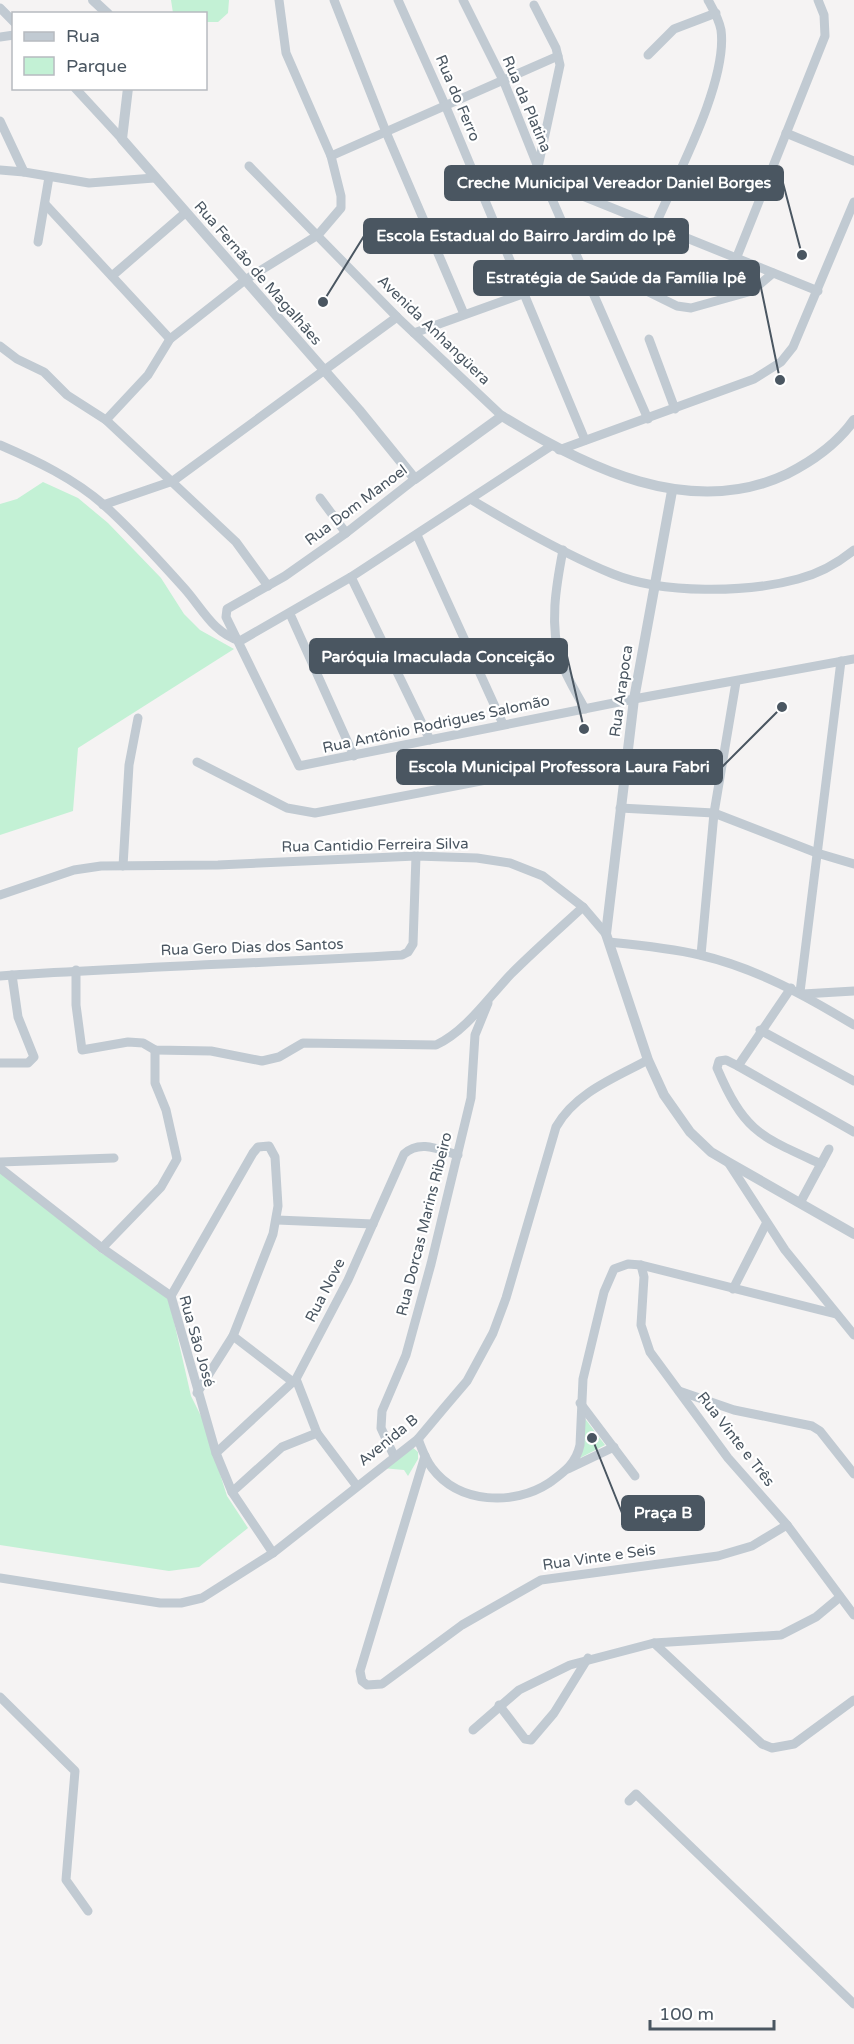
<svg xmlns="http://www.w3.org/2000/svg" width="854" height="2044" viewBox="0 0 854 2044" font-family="'Varela Round',sans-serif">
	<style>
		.green { fill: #c3f1d5 }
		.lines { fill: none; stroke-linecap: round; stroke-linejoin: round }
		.minor { stroke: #c1cad2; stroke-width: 9 }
		.tertiary { stroke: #c1cad2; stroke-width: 10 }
		.labels { text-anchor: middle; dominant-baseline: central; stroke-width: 4.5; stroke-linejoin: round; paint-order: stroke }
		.street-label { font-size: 15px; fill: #4a5661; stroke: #fff }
		.leader { fill: none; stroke: #4a5661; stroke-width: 2 }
		.callout-dot { fill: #4a5661; stroke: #fff; stroke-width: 2 }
		.callout { fill: #4a5661; stroke: #4a5661; stroke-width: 2 }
		.callout-label { font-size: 16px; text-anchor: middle; font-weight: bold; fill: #fff }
	</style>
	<rect width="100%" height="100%" fill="#f5f3f3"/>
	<g class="green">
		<path d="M 171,0 L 229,0 L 228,13 L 218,22 L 206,22 L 206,14 L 173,13 Z"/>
		<path d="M 43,482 L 78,498 L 108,523 L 161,578 L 184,614 L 200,630 L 234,649 L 78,748 L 73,811 L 0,835 L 0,504 L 17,499 Z"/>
		<path d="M 0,1171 L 101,1253 L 167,1291 L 191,1396 L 203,1420 L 227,1496 L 248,1528 L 199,1567 L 169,1571 L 0,1545 Z"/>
		<path d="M 583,1416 L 605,1445 L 578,1459 Z"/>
		<path d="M 412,1447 L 418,1452 L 418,1459 L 408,1476 L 404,1470 L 382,1468 Z"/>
	</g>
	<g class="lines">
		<g class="minor">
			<path d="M 334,0 L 386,132 L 464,314"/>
			<path d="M 398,0 L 446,107 L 585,440"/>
			<path d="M 463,0 L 504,82 L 538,167 L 648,419"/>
			<path d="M 534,5 L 556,48 L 560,65 L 538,167"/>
			<path d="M 0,8 L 14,22"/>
			<path d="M 0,37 L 14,35"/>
			<path d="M 648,55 L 674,29 L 716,13"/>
			<path d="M 75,88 L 122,139"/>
			<path d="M 0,121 L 24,172"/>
			<path d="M 786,133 L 854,161"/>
			<path d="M 331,156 L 558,56"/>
			<path d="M 249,166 L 397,317 L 502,416"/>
			<path d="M 0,170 L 24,172 L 89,183 L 154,178"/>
			<path d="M 543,180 L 818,291"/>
			<path d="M 45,204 L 170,339"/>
			<path d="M 655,226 C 676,177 728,82 721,30 C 719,19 713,9 708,0"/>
			<path d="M 38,242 L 49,177"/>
			<path d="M 736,259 L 825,36 L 824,15 L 818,0"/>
			<path d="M 112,276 L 185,213"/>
			<path d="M 414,333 L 584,272 L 612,274 L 677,306 L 691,308 L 752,291 L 773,273"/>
			<path d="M 649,339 L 675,409"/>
			<path d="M 0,346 L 17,359 L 44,372 L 67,395 L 106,420 L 236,542 L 268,586"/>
			<path d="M 106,420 L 148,375 L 170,339 L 245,280 L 318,235 L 341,208 L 341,196 L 331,156 L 286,53 L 279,0"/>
			<path d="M 0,445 C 37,461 73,478 104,505 C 132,530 159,560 184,588 C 202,608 213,633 240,641"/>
			<path d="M 559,450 L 754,379 L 781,362 L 793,347 L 854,202"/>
			<path d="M 415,479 L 346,533 L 285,576 L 227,609 L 226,617 L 299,766 L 634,699 L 854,659"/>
			<path d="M 320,498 L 346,533"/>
			<path d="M 472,500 C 517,527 564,554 613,574 C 662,594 747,593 798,579 C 818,574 838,563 854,550"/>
			<path d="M 103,505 L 173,481 L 397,317"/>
			<path d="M 417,535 L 503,724"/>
			<path d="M 563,550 C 556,586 549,626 561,662 C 567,678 577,694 585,709"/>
			<path d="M 351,577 L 430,740"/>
			<path d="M 290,614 L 354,756"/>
			<path d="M 240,641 L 351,577 L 551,446"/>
			<path d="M 197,762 L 287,808 L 315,813 L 627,753"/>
			<path d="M 620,808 L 714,813 L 817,853 L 854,864"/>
			<path d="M 123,866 L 129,765 L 138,718"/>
			<path d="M 0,895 L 74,870 L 101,866 L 218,865 L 416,856 L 477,858 L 510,863 L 543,876 L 583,907 L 606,934"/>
			<path d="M 609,942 C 639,945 670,948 700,955 C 756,968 806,996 854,1025"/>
			<path d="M 701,955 L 714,813 L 736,682"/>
			<path d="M 76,970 L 76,1005 L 82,1050 L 128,1042 L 143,1043 L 155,1050 L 211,1051 L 262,1061 L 279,1057 L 303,1043 L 436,1045 C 466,1031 488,998 511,974 C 534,951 559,929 583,907"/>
			<path d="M 0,976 C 134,967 268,963 402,955 L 408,952 L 413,944 L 416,856"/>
			<path d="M 800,992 L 841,661"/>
			<path d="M 803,994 L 854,991"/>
			<path d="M 760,1030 L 854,1081"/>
			<path d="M 0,1063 L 28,1063 L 34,1057 L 18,1017 L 12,975"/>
			<path d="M 738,1066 L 791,988"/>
			<path d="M 0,1162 L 114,1158"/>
			<path d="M 728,1162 L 785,1250 L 854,1335"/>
			<path d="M 821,1164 C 760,1136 745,1133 717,1068 L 719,1061 L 726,1060 L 738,1066 L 854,1132"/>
			<path d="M 0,1168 L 102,1248 L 171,1296 L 216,1453 L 232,1492 L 273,1553"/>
			<path d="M 800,1203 L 829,1149"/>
			<path d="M 277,1220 L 373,1224"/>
			<path d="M 102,1248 L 161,1187 L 177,1159 L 166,1110 L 155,1083 L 155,1050"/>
			<path d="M 641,1265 L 644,1277 L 641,1325 L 650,1352 L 728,1458 L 787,1525 L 854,1615"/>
			<path d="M 733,1289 L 766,1224"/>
			<path d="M 171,1296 L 253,1153 L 258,1147 L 269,1146 L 275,1157 L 278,1206 L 273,1234 L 233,1336 L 197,1393"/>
			<path d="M 233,1336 L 293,1382"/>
			<path d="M 679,1391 L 734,1410 L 812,1426 L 820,1431 L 854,1474"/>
			<path d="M 580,1403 L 635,1476"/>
			<path d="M 418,1439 C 422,1449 425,1459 432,1468 C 459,1504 514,1506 549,1483 C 564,1472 576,1464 580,1445 L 583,1379 L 604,1292 L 614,1269 L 628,1264 L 641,1265 L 836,1314"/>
			<path d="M 216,1453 L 296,1379"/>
			<path d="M 394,1456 L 381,1428 L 382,1411 L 406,1355 L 431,1264 L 471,1098 L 475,1035 L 488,1003"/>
			<path d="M 425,1456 L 360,1671 L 362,1681 L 367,1685 L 382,1684 L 462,1625 L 541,1580 L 718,1556 L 752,1546 L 787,1525"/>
			<path d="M 568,1469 L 614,1447"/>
			<path d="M 356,1485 L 317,1433 L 296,1379 L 348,1280 L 404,1154 C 420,1139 440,1150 458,1155"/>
			<path d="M 232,1492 L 282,1447 L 317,1433"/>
			<path d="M 0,1578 L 160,1603 L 181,1603 L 202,1598 L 273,1553 L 418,1439 L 444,1408 L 467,1381 L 493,1333 L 506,1298 L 556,1127 C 575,1093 614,1078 648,1060"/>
			<path d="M 654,1643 L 762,1744 L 772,1748 L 794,1744 L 854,1700"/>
			<path d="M 0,1697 L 75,1771 L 66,1880 L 88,1911"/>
			<path d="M 499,1705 L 525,1739 L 531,1740 L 554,1713 L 588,1658"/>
			<path d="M 473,1730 L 519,1690 L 570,1665 L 654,1643 L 781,1635 L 816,1617 L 840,1597"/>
			<path d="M 629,1801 L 636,1794 L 854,2004"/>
		</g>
		<g class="tertiary">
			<path d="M 93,0 L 108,14"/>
			<path d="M 128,88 L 122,139 L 359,410 L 415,479 L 502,416 C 585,467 690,520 787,474 C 813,461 837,444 854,420"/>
			<path d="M 672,491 L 634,699 L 606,934 L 648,1060 L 664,1095 L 690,1132 L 711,1152 L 728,1162 L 854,1234"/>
		</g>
	</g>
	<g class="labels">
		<g class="street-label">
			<text transform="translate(458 98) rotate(67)">Rua do Ferro</text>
			<text transform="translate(527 104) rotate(67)">Rua da Platina</text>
			<text transform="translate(258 273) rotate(49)">Rua Fernão de Magalhães</text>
			<text transform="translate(434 330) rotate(44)">Avenida Anhangüera</text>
			<text transform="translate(356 505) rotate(-37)">Rua Dom Manoel</text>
			<text transform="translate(621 691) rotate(-82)">Rua Arapoca</text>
			<text transform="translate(436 724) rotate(-12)">Rua Antônio Rodrigues Salomão</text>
			<text transform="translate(375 845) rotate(-1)">Rua Cantidio Ferreira Silva</text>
			<text transform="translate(252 947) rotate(-2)">Rua Gero Dias dos Santos</text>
			<text transform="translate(424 1224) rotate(-76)">Rua Dorcas Marins Ribeiro</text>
			<text transform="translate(325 1290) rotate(-63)">Rua Nove</text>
			<text transform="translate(197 1341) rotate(74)">Rua São José</text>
			<text transform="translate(736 1439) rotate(52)">Rua Vinte e Três</text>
			<text transform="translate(388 1440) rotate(-39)">Avenida B</text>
			<text transform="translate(599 1557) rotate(-8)">Rua Vinte e Seis</text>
		</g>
	</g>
	<path class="leader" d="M802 255L783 183M323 302L364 236M780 380L759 278M584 729L567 656M782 707L722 767M592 1438L622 1513"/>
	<g class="callout-dot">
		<circle cx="802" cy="255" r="6"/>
		<circle cx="323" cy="302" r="6"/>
		<circle cx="780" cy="380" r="6"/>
		<circle cx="584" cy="729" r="6"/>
		<circle cx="782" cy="707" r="6"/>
		<circle cx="592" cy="1438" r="6"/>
	</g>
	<g class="callout">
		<rect x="445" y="166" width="338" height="34" rx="6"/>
		<rect x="364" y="219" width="324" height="34" rx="6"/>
		<rect x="474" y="261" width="285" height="34" rx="6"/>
		<rect x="310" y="639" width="257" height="34" rx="6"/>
		<rect x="397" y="750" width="325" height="34" rx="6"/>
		<rect x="622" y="1496" width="82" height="34" rx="6"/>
	</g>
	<g class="callout-label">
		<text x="614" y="188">Creche Municipal Vereador Daniel Borges</text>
		<text x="526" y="241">Escola Estadual do Bairro Jardim do Ipê</text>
		<text x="616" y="283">Estratégia de Saúde da Família Ipê</text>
		<text x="438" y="662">Paróquia Imaculada Conceição</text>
		<text x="559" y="772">Escola Municipal Professora Laura Fabri</text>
		<text x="663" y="1518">Praça B</text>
	</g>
	<rect x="12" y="12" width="195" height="78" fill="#ffffff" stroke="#b7bbc0" stroke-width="1.5"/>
	<rect x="24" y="32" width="30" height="9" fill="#c1cad2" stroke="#b7bbc0" stroke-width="1.5"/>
	<text x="66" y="42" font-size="18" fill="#4a5661">Rua</text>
	<rect x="24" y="57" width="30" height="18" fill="#c3f1d5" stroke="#b7bbc0" stroke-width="1.5"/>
	<text x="66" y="72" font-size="18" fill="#4a5661">Parque</text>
	<path d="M650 2020v9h124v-9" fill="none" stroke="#4a5661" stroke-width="3"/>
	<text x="659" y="2020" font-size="18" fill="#4a5661" stroke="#ffffff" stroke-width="4.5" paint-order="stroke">100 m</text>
</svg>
